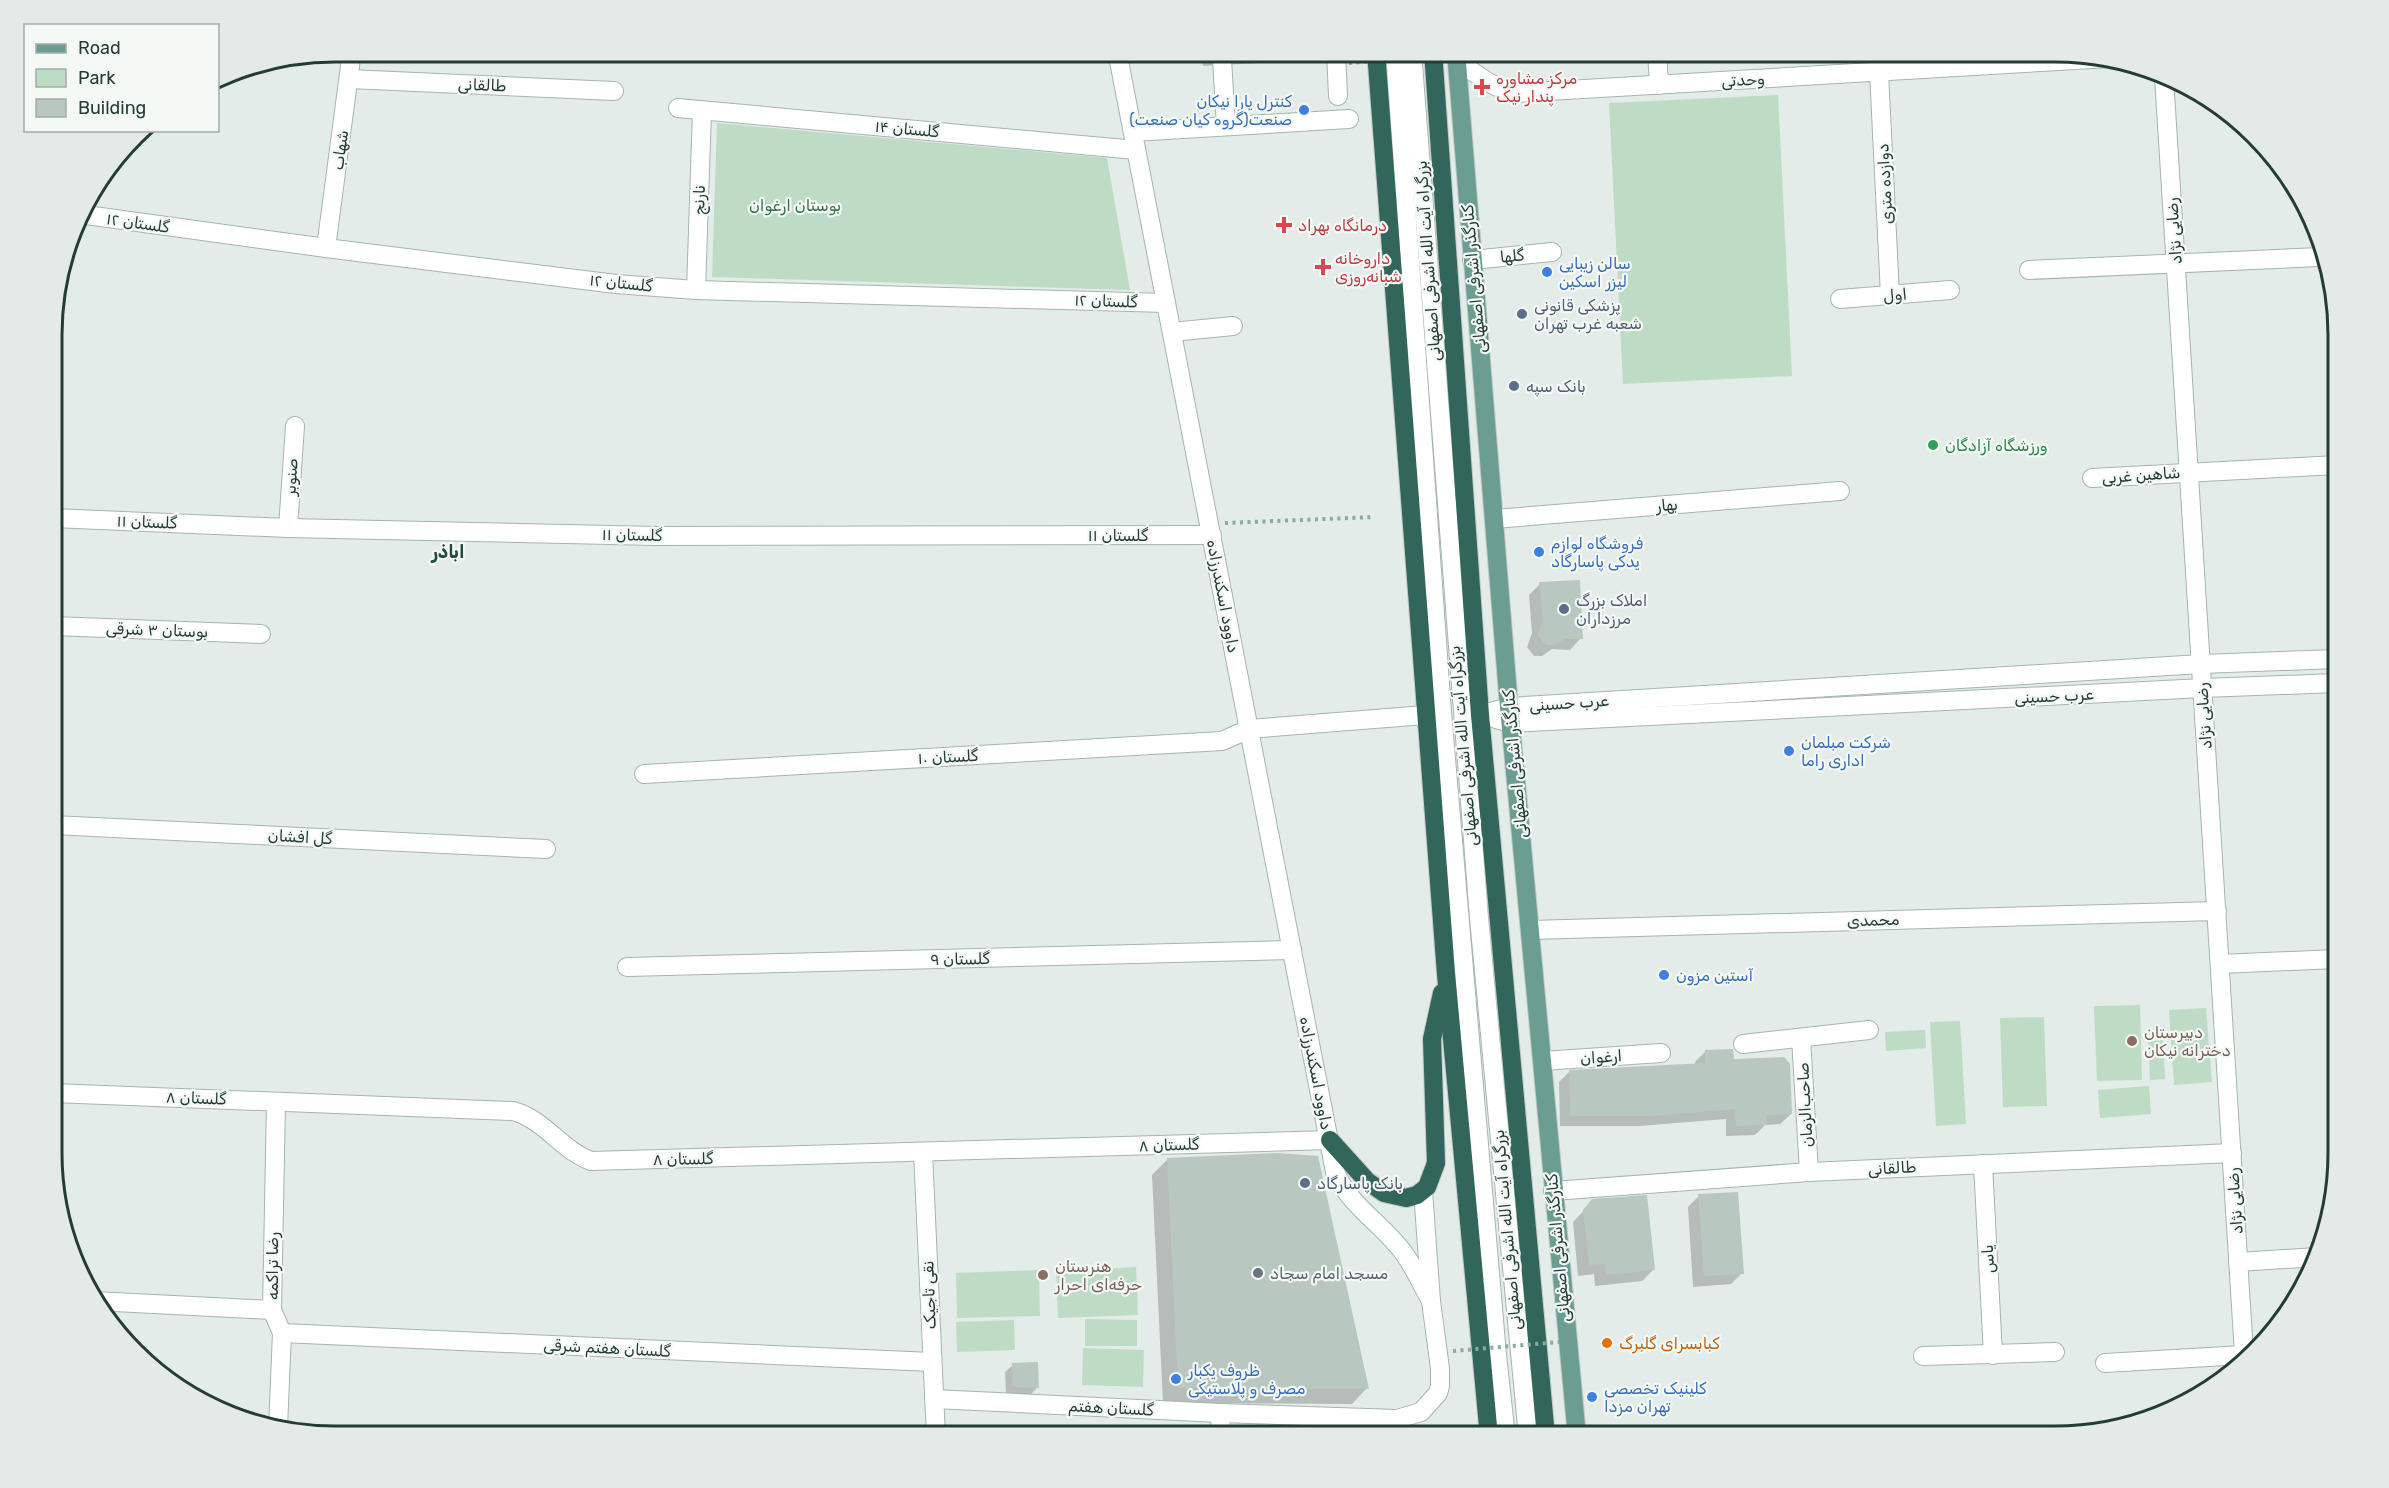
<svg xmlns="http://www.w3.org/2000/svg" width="2389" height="1488" viewBox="0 0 2389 1488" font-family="Rubik,'Noto Naskh Arabic',sans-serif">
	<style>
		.green { fill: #bedbc5 }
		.shadow { fill: #0003 }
		.building { fill: #b9c7c1 }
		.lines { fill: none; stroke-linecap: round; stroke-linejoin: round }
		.minor-casing { stroke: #a6b4af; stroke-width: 20 }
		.major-casing { stroke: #c2c8c6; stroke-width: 20 }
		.highway-casing { stroke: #c2c8c6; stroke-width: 20 }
		.path { stroke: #86ada0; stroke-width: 4; stroke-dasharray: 3 4.5; stroke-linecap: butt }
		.minor { stroke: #fff; stroke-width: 18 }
		.major { stroke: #6b9e90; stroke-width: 18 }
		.highway { stroke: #32665a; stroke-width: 18 }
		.path-bridge { stroke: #86ada0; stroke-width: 4; stroke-dasharray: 3 4.5; stroke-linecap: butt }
		.health-dot { fill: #e0444e; stroke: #f4f9f6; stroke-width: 2 }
		.shop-dot { fill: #3f7fe0; stroke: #f4f9f6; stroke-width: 2 }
		.service-dot { fill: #5c6f8a; stroke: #f4f9f6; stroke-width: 2 }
		.leisure-dot { fill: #2e9e5b; stroke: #f4f9f6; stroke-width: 2 }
		.education-dot { fill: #8d6e63; stroke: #f4f9f6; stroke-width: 2 }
		.worship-dot { fill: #6b7280; stroke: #f4f9f6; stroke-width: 2 }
		.food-dot { fill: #e8710a; stroke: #f4f9f6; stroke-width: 2 }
		.labels { text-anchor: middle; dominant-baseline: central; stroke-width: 4.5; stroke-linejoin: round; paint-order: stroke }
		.health-label { font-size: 16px; fill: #be3a42; stroke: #f4f9f6; text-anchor: start }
		.street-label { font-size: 16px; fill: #243c35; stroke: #f4f9f6 }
		.shop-label { font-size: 16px; fill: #366cbe; stroke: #f4f9f6; text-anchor: start }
		.park-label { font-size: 16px; fill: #317048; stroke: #f4f9f6 }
		.service-label { font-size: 16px; fill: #4e5e75; stroke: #f4f9f6; text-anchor: start }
		.leisure-label { font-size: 16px; fill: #27864d; stroke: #f4f9f6; text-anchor: start }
		.education-label { font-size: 16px; fill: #785e54; stroke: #f4f9f6; text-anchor: start }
		.worship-label { font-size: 16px; fill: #5b616d; stroke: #f4f9f6; text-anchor: start }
		.food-label { font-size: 16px; fill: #c56008; stroke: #f4f9f6; text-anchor: start }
		.neighbourhood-label { font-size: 18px; font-weight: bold; fill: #214d41; stroke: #f4f9f6 }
		.rim { fill: none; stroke: #243c35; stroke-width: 3 }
	</style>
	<rect width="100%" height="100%" fill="#e3ece8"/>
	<g class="green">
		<path d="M 1778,95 L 1792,376 L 1623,384 L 1609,103 Z"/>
		<path d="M 717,123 L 1107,158 L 1130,290 L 712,277 Z"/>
		<path d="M 2140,1005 L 2142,1080 L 2097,1081 L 2094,1006 Z"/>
		<path d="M 2206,1008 L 2212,1082 L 2174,1085 L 2169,1010 Z"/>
		<path d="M 2044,1017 L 2047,1106 L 2003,1107 L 2000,1018 Z"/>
		<path d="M 1960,1021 L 1966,1124 L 1936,1126 L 1930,1022 Z"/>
		<path d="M 1925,1030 L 1926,1048 L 1886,1051 L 1885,1032 Z"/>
		<path d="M 2163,1040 L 2165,1079 L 2150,1080 L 2148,1041 Z"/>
		<path d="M 2149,1086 L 2151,1114 L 2100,1118 L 2098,1090 Z"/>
		<path d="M 1136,1267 L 1138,1315 L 1058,1318 L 1056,1271 Z"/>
		<path d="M 1039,1270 L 1040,1316 L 957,1318 L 956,1273 Z"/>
		<path d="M 1085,1319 L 1137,1320 L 1137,1346 L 1085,1346 Z"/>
		<path d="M 1014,1320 L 1015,1350 L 957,1352 L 956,1322 Z"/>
		<path d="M 1083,1348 L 1144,1350 L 1143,1387 L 1082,1385 Z"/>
		<path d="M 1239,1426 L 1445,1437 L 1232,1437 Z"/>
	</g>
	<g class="shadow">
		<path d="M 1201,51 L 1272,51 L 1260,63 L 1203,66 Z"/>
		<path d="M 1540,584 L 1581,638 L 1570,650 L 1552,649 L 1542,656 L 1534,656 L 1527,647 L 1532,633 L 1529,595 Z"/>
		<path d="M 1706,1051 L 1732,1061 L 1791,1114 L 1780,1124 L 1765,1125 L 1755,1135 L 1726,1136 L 1726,1119 L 1640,1126 L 1560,1126 L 1559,1082 L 1569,1072 L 1695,1065 L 1695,1062 Z"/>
		<path d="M 1168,1159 L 1367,1388 L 1352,1404 L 1163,1403 L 1152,1175 Z"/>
		<path d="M 1699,1196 L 1742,1273 L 1731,1284 L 1693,1287 L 1688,1207 Z"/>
		<path d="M 1593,1201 L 1653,1270 L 1642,1281 L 1595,1286 L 1594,1274 L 1578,1276 L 1573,1222 Z"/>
		<path d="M 2304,1284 L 2295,1301 L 2295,1293 Z"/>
		<path d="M 1013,1365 L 1038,1387 L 1030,1395 L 1006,1394 L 1005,1372 Z"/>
	</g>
	<g class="building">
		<path d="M 1580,580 L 1583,639 L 1565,639 L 1554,645 L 1546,645 L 1537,635 L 1543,621 L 1539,582 Z"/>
		<path d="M 1733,1049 L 1734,1059 L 1784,1057 L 1790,1064 L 1792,1114 L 1766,1115 L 1767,1125 L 1736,1126 L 1735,1109 L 1651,1116 L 1570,1116 L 1569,1070 L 1705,1063 L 1705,1050 Z"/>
		<path d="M 1277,1153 L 1318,1156 L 1369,1389 L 1178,1388 L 1167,1158 Z"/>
		<path d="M 1738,1192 L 1744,1274 L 1704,1276 L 1698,1194 Z"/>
		<path d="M 1647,1195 L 1655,1270 L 1606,1275 L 1605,1264 L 1589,1265 L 1583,1210 L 1592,1199 Z"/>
		<path d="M 1038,1362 L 1039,1388 L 1012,1387 L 1012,1363 Z"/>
	</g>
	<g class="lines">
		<g class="minor-casing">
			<g id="minor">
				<path d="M 1117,51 L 1335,1172 C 1349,1205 1382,1224 1403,1252 C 1414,1267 1422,1285 1431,1301"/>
				<path d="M 1336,51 L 1338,96"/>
				<path d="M 1395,51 L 1442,712 L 1497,1355 L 1506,1437"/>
				<path d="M 1412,51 L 1479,918 L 1528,1437"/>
				<path d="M 1657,51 L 1659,85"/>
				<path d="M 1222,59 L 1226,126"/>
				<path d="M 1457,60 C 1476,74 1493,89 1517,93 L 2110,58"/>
				<path d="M 1879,72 L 1890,295"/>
				<path d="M 2164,77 L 2244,1354"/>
				<path d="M 349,79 L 614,91"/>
				<path d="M 678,108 L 1136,150"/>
				<path d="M 1133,132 L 1349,119"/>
				<path d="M 79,214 L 326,248 L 616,284 L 696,290 L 1166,303"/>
				<path d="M 326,248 L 352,51"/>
				<path d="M 1472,260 L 1552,252"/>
				<path d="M 2029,270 L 2319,257"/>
				<path d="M 696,290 L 702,111"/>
				<path d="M 1840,299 L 1950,290"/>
				<path d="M 1172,332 L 1233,326"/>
				<path d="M 2092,478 L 2337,465"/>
				<path d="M 53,518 L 288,528 L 656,536 L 1212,535"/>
				<path d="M 1494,519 L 1840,491"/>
				<path d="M 288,528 L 295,426"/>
				<path d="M 53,626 L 261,634"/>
				<path d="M 1480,715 L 1509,707 L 2201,664 L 2337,659"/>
				<path d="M 1496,719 L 1511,723 L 2203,688 L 2337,683"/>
				<path d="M 644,774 L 1222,741 L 1249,729 L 1425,715"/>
				<path d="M 53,825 L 546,849"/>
				<path d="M 1530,930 L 2217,911"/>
				<path d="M 2220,964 L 2337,959"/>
				<path d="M 627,967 L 1292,950"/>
				<path d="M 1801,1038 L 1809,1172"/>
				<path d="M 1743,1044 L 1869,1030"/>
				<path d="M 1542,1061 L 1661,1053"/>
				<path d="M 53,1093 L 513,1111 C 544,1119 561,1150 591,1161 L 1330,1140"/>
				<path d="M 276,1102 L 272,1310 L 282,1333 L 278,1428"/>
				<path d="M 923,1152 L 936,1437"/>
				<path d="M 1983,1164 L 1993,1355"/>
				<path d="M 1553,1191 L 1809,1172 L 2232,1153"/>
				<path d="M 2238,1262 L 2317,1257"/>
				<path d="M 95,1301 L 272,1310"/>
				<path d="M 282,1333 L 932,1362"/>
				<path d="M 1923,1356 L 2055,1352"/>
				<path d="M 2105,1363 L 2243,1355"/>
				<path d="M 934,1399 L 1220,1413 L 1397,1419 L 1421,1412 L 1438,1393 L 1440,1386 L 1440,1369 L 1431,1301 L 1423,1191"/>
				<path d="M 1220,1413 L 1221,1437"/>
			</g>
		</g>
		<g class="major-casing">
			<path id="major" d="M 1456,51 L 1509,707 L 1577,1437"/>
		</g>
		<g class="highway-casing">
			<g id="highway">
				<path d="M 1376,51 L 1446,974 L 1489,1437"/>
				<path d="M 1433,51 L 1480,715 L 1546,1437"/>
				<path d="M 1330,1140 L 1367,1181 L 1384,1193 L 1406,1198 L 1417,1195 L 1427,1187 L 1436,1163 L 1432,1039 L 1442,993"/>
			</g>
		</g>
		<g class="path">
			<path d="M 1752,51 L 1753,61"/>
			<path d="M 1225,523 L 1375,517"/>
		</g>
		<use href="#minor" class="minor"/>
		<use href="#major" class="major"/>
		<use href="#highway" class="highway"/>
		<g class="path-bridge">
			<path d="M 1349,63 L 1477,53"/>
			<path d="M 1453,1351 L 1559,1342"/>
		</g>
	</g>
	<g class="health-dot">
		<path d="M1479 78h6v6h6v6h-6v6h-6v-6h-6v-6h6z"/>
		<path d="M1281 216h6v6h6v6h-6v6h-6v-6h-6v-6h6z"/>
		<path d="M1320 258h6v6h6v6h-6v6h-6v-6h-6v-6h6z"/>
	</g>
	<g class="shop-dot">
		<circle cx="1304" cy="110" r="6"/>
		<circle cx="1547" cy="272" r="6"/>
		<circle cx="1539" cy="552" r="6"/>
		<circle cx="1789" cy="751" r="6"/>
		<circle cx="1664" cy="975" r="6"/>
		<circle cx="1176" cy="1379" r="6"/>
		<circle cx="1592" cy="1397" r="6"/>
	</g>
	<g class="service-dot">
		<circle cx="1522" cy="314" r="6"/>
		<circle cx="1514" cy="386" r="6"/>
		<circle cx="1564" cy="609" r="6"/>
		<circle cx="1305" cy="1183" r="6"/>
	</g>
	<circle class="leisure-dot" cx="1933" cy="445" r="6"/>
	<g class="education-dot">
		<circle cx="2132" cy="1041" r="6"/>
		<circle cx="1043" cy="1275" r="6"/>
	</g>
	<circle class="worship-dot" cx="1258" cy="1273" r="6"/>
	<circle class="food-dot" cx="1607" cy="1343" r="6"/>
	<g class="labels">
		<g class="health-label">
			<text x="1496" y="78">مرکز مشاوره<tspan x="1496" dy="18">پندار نیک</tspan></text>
			<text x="1298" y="225">درمانگاه بهراد</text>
			<text x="1335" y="258">داروخانه<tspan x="1335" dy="18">شبانه‌روزی</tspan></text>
		</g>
		<g class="street-label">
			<text transform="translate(1743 80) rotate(-3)">وحدتی</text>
			<text transform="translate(482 85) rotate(2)">طالقانی</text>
			<text transform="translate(907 129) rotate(5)">گلستان ۱۴</text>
			<text transform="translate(340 150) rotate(-82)">شهاب</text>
			<text transform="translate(1885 184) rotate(-93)">دوازده متری</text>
			<text transform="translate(699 200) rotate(-88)">نارنج</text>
			<text transform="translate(138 223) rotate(8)">گلستان ۱۲</text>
			<text transform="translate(2174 231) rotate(-94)">رضایی نژاد</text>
			<text transform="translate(1512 256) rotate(-6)">گلها</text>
			<text transform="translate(1428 261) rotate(-94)">بزرگراه آیت الله اشرفی اصفهانی</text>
			<text transform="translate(1474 279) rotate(-95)">کنارگذر اشرفی اصفهانی</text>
			<text transform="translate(621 283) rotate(6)">گلستان ۱۲</text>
			<text transform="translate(1895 295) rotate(-5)">اول</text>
			<text transform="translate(1106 301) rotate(2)">گلستان ۱۲</text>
			<text transform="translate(2141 475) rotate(-4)">شاهین غربی</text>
			<text transform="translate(291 477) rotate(-86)">صنوبر</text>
			<text transform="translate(1667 505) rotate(-5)">بهار</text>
			<text transform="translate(147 522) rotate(2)">گلستان ۱۱</text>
			<text transform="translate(632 535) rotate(1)">گلستان ۱۱</text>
			<text x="1118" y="535">گلستان ۱۱</text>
			<text transform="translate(1223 596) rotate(79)">داوود اسکندرزاده</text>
			<text transform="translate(157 630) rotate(2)">بوستان ۳ شرقی</text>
			<text transform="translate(2054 696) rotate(-3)">عرب حسینی</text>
			<text transform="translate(1569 703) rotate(-4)">عرب حسینی</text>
			<text transform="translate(2204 716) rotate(-94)">رضایی نژاد</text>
			<text transform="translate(1463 746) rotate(-95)">بزرگراه آیت الله اشرفی اصفهانی</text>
			<text transform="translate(948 757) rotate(-3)">گلستان ۱۰</text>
			<text transform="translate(1515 764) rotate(-95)">کنارگذر اشرفی اصفهانی</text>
			<text transform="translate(300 837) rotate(3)">گل افشان</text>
			<text transform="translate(1873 920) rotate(-2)">محمدی</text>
			<text transform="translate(960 959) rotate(-1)">گلستان ۹</text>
			<text transform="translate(1601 1057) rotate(-4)">ارغوان</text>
			<text transform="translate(1316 1073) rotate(79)">داوود اسکندرزاده</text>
			<text transform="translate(196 1098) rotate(2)">گلستان ٨</text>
			<text transform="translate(1805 1105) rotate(-93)">صاحب‌الزمان</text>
			<text transform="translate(1169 1145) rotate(-2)">گلستان ٨</text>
			<text transform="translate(683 1159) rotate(-1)">گلستان ٨</text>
			<text transform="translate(1892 1168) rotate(-3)">طالقانی</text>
			<text transform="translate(2235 1201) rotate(-94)">رضایی نژاد</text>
			<text transform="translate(1507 1230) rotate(-95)">بزرگراه آیت الله اشرفی اصفهانی</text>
			<text transform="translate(1558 1248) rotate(-95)">کنارگذر اشرفی اصفهانی</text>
			<text transform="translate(1988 1259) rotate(-93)">یاس</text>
			<text transform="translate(272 1266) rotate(-90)">رضا تراکمه</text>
			<text transform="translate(929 1295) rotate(-92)">نقی تاجیک</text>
			<text transform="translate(607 1348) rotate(3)">گلستان هفتم شرقی</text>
			<text transform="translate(1111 1408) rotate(3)">گلستان هفتم</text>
		</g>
		<g class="shop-label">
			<text x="1292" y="101" text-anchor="end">کنترل یارا نیکان<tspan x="1292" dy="18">صنعت(گروه کیان صنعت)</tspan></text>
			<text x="1559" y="263">سالن زیبایی<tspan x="1559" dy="18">لیزر اسکین</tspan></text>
			<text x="1551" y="543">فروشگاه لوازم<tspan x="1551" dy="18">یدکی پاسارگاد</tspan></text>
			<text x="1801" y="742">شرکت مبلمان<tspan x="1801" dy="18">اداری راما</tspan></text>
			<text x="1676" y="975">آستین مزون</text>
			<text x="1188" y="1370">ظروف یکبار<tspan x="1188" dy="18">مصرف و پلاستیکی</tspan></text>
			<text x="1604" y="1388">کلینیک تخصصی<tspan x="1604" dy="18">تهران مزدا</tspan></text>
		</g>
		<g class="park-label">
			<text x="795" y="205">بوستان ارغوان</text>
		</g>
		<g class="service-label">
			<text x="1534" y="305">پزشکی قانونی<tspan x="1534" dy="18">شعبه غرب تهران</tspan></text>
			<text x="1526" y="386">بانک سپه</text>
			<text x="1576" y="600">املاک بزرگ<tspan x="1576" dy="18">مرزداران</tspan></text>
			<text x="1317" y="1183">بانک پاسارگاد</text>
		</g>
		<g class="leisure-label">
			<text x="1945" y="445">ورزشگاه آزادگان</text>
		</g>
		<g class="education-label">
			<text x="2144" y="1032">دبیرستان<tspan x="2144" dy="18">دخترانه نیکان</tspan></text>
			<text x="1055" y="1266">هنرستان<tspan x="1055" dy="18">حرفه‌ای احرار</tspan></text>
		</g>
		<g class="worship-label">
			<text x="1270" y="1273">مسجد امام سجاد</text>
		</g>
		<g class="food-label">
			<text x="1619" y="1343">کبابسرای گلبرگ</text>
		</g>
		<g class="neighbourhood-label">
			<text x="448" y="552">اباذر</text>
		</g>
	</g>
	<path d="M0 0H2389V1488H0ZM335 62H2055A273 273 0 0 1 2328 335V1153A273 273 0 0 1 2055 1426H335A273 273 0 0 1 62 1153V335A273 273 0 0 1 335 62Z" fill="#e3eae7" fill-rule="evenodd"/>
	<path class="rim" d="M335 62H2055A273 273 0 0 1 2328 335V1153A273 273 0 0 1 2055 1426H335A273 273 0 0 1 62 1153V335A273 273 0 0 1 335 62Z"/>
	<rect x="24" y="24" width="195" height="108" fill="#f4f9f6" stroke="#a1ada9" stroke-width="1.5"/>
	<rect x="36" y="44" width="30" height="9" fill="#6b9e90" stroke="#a1ada9" stroke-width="1.5"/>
	<text x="78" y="54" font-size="18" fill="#243c35">Road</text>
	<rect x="36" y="69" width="30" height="18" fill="#bedbc5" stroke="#a1ada9" stroke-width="1.5"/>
	<text x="78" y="84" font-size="18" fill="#243c35">Park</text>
	<rect x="36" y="99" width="30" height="18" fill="#b9c7c1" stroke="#a1ada9" stroke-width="1.5"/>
	<text x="78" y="114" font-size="18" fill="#243c35">Building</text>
</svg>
